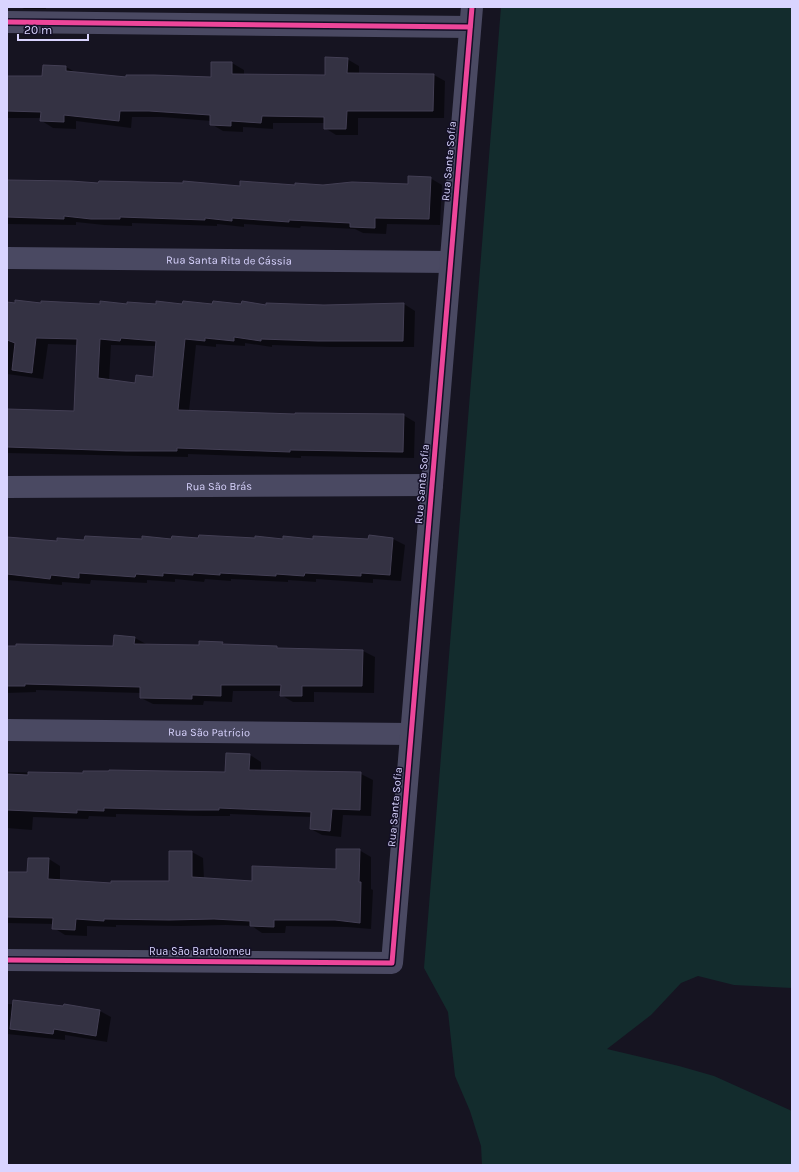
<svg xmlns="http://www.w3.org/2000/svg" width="799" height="1172" viewBox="0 0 799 1172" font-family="Karla,sans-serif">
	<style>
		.green { fill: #132c2d }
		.shadow { fill: #0007; fill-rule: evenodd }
		.building { fill: #343243; stroke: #433f54; fill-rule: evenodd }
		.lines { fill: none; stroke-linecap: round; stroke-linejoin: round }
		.minor { stroke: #4a4962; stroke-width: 22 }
		.cycleway-casing { stroke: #130f26; stroke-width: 8 }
		.cycleway { stroke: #ed469a; stroke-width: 5 }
		.labels { text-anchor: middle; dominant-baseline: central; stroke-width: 3; stroke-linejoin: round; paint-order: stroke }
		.street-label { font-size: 11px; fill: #d9d4ff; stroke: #130f26 }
	</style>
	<rect width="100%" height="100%" fill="#161421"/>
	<path class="green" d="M 501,7 L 792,7 L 792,988 L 734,985 L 698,976 L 681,983 L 651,1015 L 607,1049 L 679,1066 L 714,1076 L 792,1111 L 792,1165 L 482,1165 L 481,1146 L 470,1111 L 455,1076 L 448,1012 L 424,968 Z"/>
	<g class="shadow">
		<path d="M 21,7 L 46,7 L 46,9 L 24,9 Z"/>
		<path d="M 306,7 L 330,7 L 330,9 L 308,8 Z"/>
		<path d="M 347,59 L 359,66 L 359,74 L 434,75 L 445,81 L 444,118 L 358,118 L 358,135 L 336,135 L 325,128 L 325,123 L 273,123 L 273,129 L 243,127 L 243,132 L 223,131 L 211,124 L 211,121 L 162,117 L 132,117 L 131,128 L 76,121 L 76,129 L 53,128 L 42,121 L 42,118 L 7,118 L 7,77 L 43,77 L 66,67 L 77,73 L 126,78 L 212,78 L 212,63 L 232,63 L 244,70 L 244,76 L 326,76 Z"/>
		<path d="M 430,178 L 442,185 L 440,225 L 387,224 L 386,234 L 363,233 L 355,229 L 301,226 L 300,228 L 244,224 L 244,227 L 217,224 L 217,226 L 132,223 L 132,226 L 104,225 L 76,222 L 76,225 L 7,224 L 7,182 L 240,187 L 409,185 Z"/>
		<path d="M 7,303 L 267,306 L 404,304 L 415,311 L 414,347 L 330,347 L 272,345 L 272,347 L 245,343 L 245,346 L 216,344 L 216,347 L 196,345 L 189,411 L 296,415 L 403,415 L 415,422 L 414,458 L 301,456 L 301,458 L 188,454 L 188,457 L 138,456 L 7,453 L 7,410 L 106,412 L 78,345 L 48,344 L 43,379 L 7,374 ZM 111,345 L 157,346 L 154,378 L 136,384 L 109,381 Z"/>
		<path d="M 7,538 L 58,542 L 199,539 L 369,540 L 393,539 L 405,545 L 401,581 L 373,579 L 373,583 L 316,579 L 316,582 L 288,580 L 288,582 L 231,579 L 231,581 L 205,579 L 204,582 L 175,579 L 175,582 L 147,580 L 147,583 L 91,580 L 90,584 L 62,582 L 62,585 L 7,580 Z"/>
		<path d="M 135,638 L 146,644 L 200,646 L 222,643 L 227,646 L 276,647 L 280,649 L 363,651 L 375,657 L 374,693 L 314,692 L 314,702 L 293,702 L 281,695 L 282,691 L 233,691 L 232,702 L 204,701 L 203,705 L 153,704 L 141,698 L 141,693 L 36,690 L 36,692 L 7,693 L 7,648 L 114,647 Z"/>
		<path d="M 250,755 L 261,762 L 261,772 L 361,774 L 373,780 L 371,816 L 343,815 L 341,837 L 322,835 L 311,829 L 312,817 L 230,814 L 230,816 L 203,816 L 116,814 L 116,817 L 89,816 L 88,819 L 33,817 L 32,830 L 7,828 L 7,772 L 84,774 L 226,773 Z"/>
		<path d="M 359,850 L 371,857 L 371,889 L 373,890 L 371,929 L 347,927 L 286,926 L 285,933 L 262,933 L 252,926 L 226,925 L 181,926 L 116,925 L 116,927 L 87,926 L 87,936 L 65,935 L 54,928 L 54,924 L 7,923 L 7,873 L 28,873 L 49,859 L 60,866 L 60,881 L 112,884 L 170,882 L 192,852 L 203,858 L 204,879 L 253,882 L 337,870 Z"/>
		<path d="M 7,1004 L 64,1007 L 65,1005 L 100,1011 L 111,1017 L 107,1042 L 65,1035 L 65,1040 L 7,1034 Z"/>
	</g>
	<g class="building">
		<path d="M 325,57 L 348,58 L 347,73 L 434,74 L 433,111 L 347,111 L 346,129 L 324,129 L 324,117 L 262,116 L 261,123 L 231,121 L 231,126 L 210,125 L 210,115 L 149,111 L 120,111 L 119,121 L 64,115 L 64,122 L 40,121 L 41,112 L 7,111 L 7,76 L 42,76 L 43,65 L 66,66 L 66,71 L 126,77 L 126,75 L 154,75 L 211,77 L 211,62 L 232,62 L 232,74 L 325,75 Z"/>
		<path d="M 408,176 L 431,177 L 429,219 L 375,218 L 375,228 L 350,227 L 350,223 L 289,220 L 289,222 L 232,218 L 232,221 L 205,218 L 205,220 L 120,217 L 120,219 L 91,219 L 64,216 L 64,219 L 7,217 L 7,180 L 71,181 L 98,183 L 99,181 L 183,183 L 183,181 L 240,186 L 240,181 L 295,185 L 295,183 L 323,185 L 352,182 L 408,184 Z"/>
		<path d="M 15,300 L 41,303 L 41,301 L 100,304 L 100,301 L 127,304 L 127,302 L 156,304 L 156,301 L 182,304 L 183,301 L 212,304 L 213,301 L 241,304 L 242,301 L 266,305 L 266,303 L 324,305 L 404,303 L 403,341 L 318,341 L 261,339 L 261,341 L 234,337 L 234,341 L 205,338 L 205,341 L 185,339 L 178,410 L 295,414 L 295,413 L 404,414 L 403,452 L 290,450 L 290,452 L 177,448 L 177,451 L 126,451 L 7,447 L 7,409 L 74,411 L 77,339 L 36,338 L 32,373 L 12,370 L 15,343 L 7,340 L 7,302 L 15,303 ZM 121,338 L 156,341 L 153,377 L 136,375 L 135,383 L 98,378 L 100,339 L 120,341 Z"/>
		<path d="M 199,535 L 255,538 L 255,536 L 283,539 L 283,536 L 313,539 L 313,536 L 368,539 L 369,535 L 393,538 L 390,575 L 361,573 L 361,576 L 305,573 L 304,576 L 276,574 L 276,576 L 220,573 L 220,575 L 193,573 L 193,575 L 163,573 L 163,576 L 136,574 L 135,577 L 79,573 L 79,578 L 51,575 L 50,579 L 7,574 L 7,537 L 57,541 L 57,538 L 84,540 L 85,536 L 142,539 L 142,536 L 171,539 L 172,536 L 198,538 Z"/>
		<path d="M 114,635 L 135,637 L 134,644 L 199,645 L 199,641 L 223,642 L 222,644 L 277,646 L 277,648 L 363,650 L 362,686 L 302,686 L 302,696 L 280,696 L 281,685 L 221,685 L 221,696 L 192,695 L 192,699 L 140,698 L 140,687 L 25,684 L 25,686 L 7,686 L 7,646 L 16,646 L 16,644 L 113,646 Z"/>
		<path d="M 226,753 L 250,754 L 249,770 L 361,772 L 360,810 L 332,809 L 330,831 L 310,829 L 311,812 L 219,808 L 219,810 L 190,810 L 104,808 L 104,811 L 77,810 L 77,813 L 7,810 L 7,774 L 28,775 L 28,772 L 83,773 L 83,771 L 109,771 L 109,770 L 225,772 Z"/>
		<path d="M 336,849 L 360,849 L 359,882 L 361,882 L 360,923 L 335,920 L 274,920 L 274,927 L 250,926 L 250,921 L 214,919 L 169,920 L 104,919 L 104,921 L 76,919 L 75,930 L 52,929 L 53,918 L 7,917 L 7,872 L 27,872 L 28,858 L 49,858 L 48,879 L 111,883 L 111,881 L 169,881 L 169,851 L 192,851 L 192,877 L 252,881 L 252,866 L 336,869 Z"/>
		<path d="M 13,1000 L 63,1006 L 64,1004 L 100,1010 L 96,1036 L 54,1029 L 53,1034 L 10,1029 Z"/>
	</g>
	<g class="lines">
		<g class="minor">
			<path d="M 7,22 L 470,27"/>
			<path id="s1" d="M 7,258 L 450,262"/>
			<path id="s2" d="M 7,487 L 432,485"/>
			<path id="s3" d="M 7,730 L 411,734"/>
			<path d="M 7,960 L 392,963 L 472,7"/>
		</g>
		<g class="cycleway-casing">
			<g id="cycleway">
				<path d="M 7,22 L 470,27"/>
				<path d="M 7,960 L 392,963 L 472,7"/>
			</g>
		</g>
		<use href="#cycleway" class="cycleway"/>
	</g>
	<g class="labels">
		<g class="street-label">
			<text transform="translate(449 161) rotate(-85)">Rua Santa Sofia</text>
			<text stroke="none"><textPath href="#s1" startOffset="222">Rua Santa Rita de Cássia</textPath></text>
			<text transform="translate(422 484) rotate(-85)">Rua Santa Sofia</text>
			<text stroke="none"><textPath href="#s2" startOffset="212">Rua São Brás</textPath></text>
			<text stroke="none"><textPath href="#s3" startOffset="202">Rua São Patrício</textPath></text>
			<text transform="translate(395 807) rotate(-85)">Rua Santa Sofia</text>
			<text x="200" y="951">Rua São Bartolomeu</text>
		</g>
	</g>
	<rect width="799" height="1172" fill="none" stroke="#d9d4ff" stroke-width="16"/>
	<path d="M18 34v6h70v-6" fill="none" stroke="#d9d4ff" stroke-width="2"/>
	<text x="24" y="34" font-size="12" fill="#d9d4ff" stroke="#130f26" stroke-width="3" paint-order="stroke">20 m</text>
</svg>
